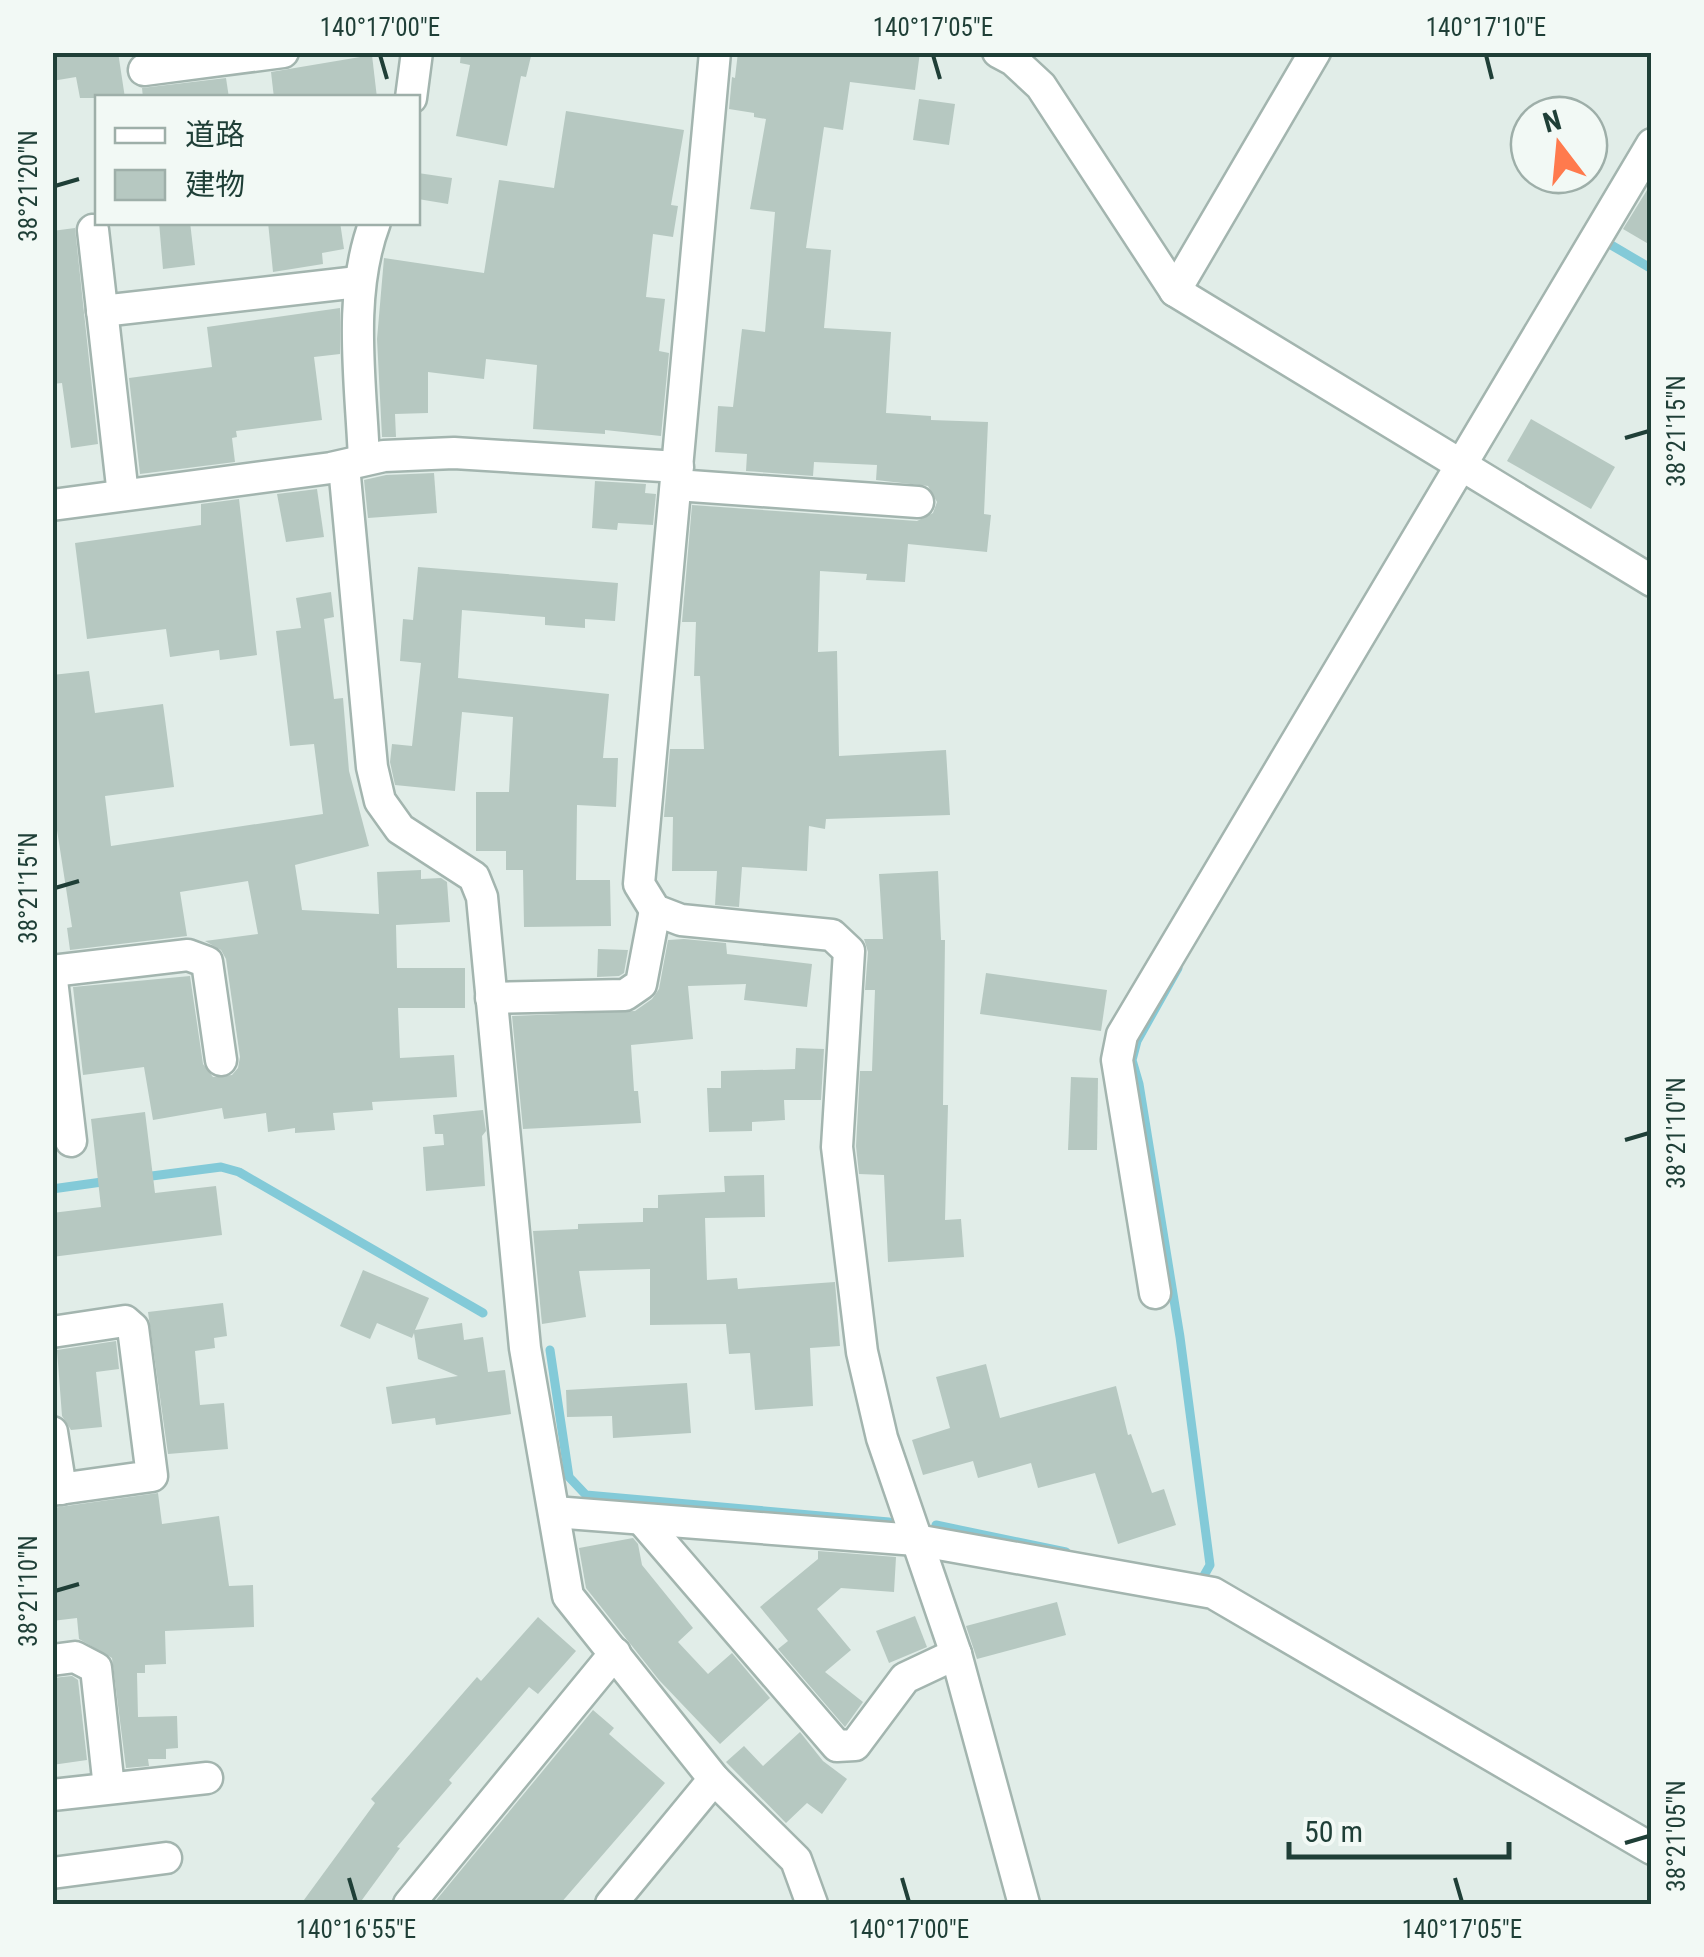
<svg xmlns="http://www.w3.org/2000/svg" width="1704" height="1957" viewBox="0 0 1704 1957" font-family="'Roboto Condensed','Noto Sans JP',sans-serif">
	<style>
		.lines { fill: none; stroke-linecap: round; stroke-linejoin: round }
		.stream { stroke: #83cad8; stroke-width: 9 }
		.building { fill: #b6c8c1 }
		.minor-casing { stroke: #a3b5af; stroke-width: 35 }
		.minor { stroke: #fff; stroke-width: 30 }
		.ticks { fill: none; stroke: #1f3f37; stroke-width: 4 }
		.neatline { fill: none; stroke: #1f3f37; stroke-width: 4 }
		.ticks-label { font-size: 25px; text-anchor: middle; fill: #1f3f37 }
	</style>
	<rect width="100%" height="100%" fill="#e1ede8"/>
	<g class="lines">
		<g class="stream">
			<path d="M 1603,246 L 1606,242 L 1652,269"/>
			<path d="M 1178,968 L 1137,1041 L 1132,1060 L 1139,1084 L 1180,1337 L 1210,1565 L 1202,1579 L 1199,1579"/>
			<path d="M 144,1177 L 221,1167 L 239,1172 L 483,1313"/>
			<path d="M 52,1189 L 109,1181"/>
			<path d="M 550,1350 L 569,1477 L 586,1495 L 889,1522"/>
			<path d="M 936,1525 L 1066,1552"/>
		</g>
	</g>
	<g class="building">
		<path d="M 52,52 L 118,52 L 125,98 L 80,98 L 76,77 L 52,81 Z"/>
		<path d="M 461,52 L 532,52 L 526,77 L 521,76 L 507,146 L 456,136 L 470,65 L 460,63 Z"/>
		<path d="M 738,52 L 920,52 L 915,90 L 850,82 L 843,130 L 824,127 L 806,248 L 831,250 L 824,328 L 891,332 L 886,413 L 931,416 L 931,420 L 988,422 L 984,514 L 991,515 L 987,552 L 908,544 L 905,582 L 866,580 L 867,574 L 820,571 L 818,652 L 837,651 L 839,756 L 946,750 L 950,815 L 826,819 L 825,829 L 809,826 L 807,871 L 742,867 L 739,907 L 715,905 L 717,871 L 672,871 L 673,817 L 664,817 L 670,749 L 704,749 L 700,676 L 694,676 L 696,622 L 682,622 L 692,505 L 917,521 L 933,513 L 937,502 L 928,486 L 876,480 L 877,465 L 814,462 L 813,476 L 746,471 L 747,454 L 715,452 L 718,406 L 733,407 L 742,329 L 765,332 L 775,212 L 750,209 L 766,119 L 754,117 L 754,113 L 729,109 L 732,77 L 735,78 Z"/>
		<path d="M 372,55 L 377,98 L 274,98 L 271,72 Z"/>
		<path d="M 226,78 L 229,98 L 143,98 L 142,88 Z"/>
		<path d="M 919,99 L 955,104 L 949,145 L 913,140 Z"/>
		<path d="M 566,111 L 684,130 L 671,205 L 678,206 L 673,237 L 653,234 L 646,297 L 665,299 L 659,351 L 669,353 L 661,436 L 605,430 L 605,434 L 533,429 L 537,365 L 486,359 L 484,379 L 428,372 L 428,413 L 395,414 L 396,437 L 382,437 L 377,339 L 384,258 L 484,273 L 499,180 L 554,188 Z"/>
		<path d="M 418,173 L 452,178 L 448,204 L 418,199 Z"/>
		<path d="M 1652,182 L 1652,246 L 1623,229 Z"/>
		<path d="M 159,222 L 190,222 L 195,265 L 163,269 Z"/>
		<path d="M 268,222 L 340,222 L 344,249 L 322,253 L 323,264 L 273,272 Z"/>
		<path d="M 75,228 L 98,444 L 71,448 L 62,383 L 52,384 L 52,231 Z"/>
		<path d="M 340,308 L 340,354 L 314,357 L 322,420 L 236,431 L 237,437 L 232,438 L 235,462 L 140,474 L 129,378 L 212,367 L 207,327 Z"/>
		<path d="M 1531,419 L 1615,467 L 1591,509 L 1507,461 Z"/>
		<path d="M 434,473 L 437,513 L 368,518 L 364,480 L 386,475 Z"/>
		<path d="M 595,481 L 646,484 L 645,493 L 656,494 L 653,525 L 618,523 L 617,530 L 592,528 Z"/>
		<path d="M 317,489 L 324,537 L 286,542 L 277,494 Z"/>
		<path d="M 239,499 L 257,655 L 220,660 L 219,650 L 170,657 L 166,629 L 87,639 L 75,543 L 201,525 L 201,504 Z"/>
		<path d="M 418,567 L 618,583 L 615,621 L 585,619 L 585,628 L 545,625 L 545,617 L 462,610 L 458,678 L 609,694 L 603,758 L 618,758 L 616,807 L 577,805 L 576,880 L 610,880 L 611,926 L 524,927 L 523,870 L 506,870 L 506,851 L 476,851 L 476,792 L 509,792 L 513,717 L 462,712 L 455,791 L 395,785 L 390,762 L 392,744 L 412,746 L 421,663 L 400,661 L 403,619 L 413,620 Z"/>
		<path d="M 331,592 L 334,617 L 324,619 L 334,699 L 343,698 L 349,771 L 369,846 L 295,865 L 302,910 L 379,914 L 377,872 L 421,870 L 421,879 L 441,878 L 447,882 L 450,922 L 396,925 L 397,968 L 465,968 L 465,1008 L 398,1008 L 400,1058 L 454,1055 L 457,1097 L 372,1102 L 373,1110 L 333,1113 L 335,1130 L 295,1133 L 295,1128 L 268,1132 L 266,1113 L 224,1119 L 222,1108 L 153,1120 L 144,1067 L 83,1075 L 73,987 L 190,976 L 203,1064 L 213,1077 L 232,1075 L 238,1068 L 240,1057 L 226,959 L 221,950 L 205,941 L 258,934 L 248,881 L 180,892 L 187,936 L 70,950 L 67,928 L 72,927 L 55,817 L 52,817 L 52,675 L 89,671 L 95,713 L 163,704 L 174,787 L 105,796 L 111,846 L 323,814 L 314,744 L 290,746 L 276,631 L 301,628 L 296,598 Z"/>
		<path d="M 938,871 L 941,940 L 945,940 L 943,1105 L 948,1105 L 945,1220 L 961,1219 L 964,1257 L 888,1262 L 884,1175 L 859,1174 L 856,1146 L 860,1071 L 872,1071 L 875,990 L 865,990 L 868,952 L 864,939 L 883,939 L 879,874 Z"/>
		<path d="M 684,939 L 726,943 L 727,954 L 812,964 L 807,1007 L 744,1000 L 746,984 L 688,986 L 693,1039 L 631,1045 L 634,1091 L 638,1091 L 641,1123 L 523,1129 L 512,1016 L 635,1011 L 652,999 L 659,989 L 668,940 Z"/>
		<path d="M 598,949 L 628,950 L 624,973 L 619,976 L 597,977 Z"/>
		<path d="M 986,973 L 1107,990 L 1101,1031 L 980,1014 Z"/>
		<path d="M 796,1048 L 824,1049 L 821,1100 L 784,1100 L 785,1120 L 752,1122 L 752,1131 L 709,1132 L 707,1088 L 721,1088 L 721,1071 L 795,1069 Z"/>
		<path d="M 1071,1077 L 1098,1078 L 1097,1150 L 1068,1150 Z"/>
		<path d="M 483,1110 L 486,1131 L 482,1136 L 485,1186 L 426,1191 L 423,1147 L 444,1145 L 443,1134 L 435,1134 L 433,1115 Z"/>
		<path d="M 145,1112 L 155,1193 L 216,1186 L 222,1235 L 52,1257 L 52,1213 L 101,1207 L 91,1119 Z"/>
		<path d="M 764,1175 L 765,1217 L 705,1218 L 707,1280 L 737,1278 L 738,1289 L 835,1282 L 840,1346 L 810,1348 L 813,1406 L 755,1410 L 750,1353 L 729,1354 L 726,1324 L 650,1325 L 650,1269 L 579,1271 L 586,1317 L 542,1324 L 533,1231 L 578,1229 L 578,1224 L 643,1222 L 643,1208 L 658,1208 L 658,1195 L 725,1192 L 724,1176 Z"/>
		<path d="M 363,1270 L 429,1298 L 415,1330 L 462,1323 L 464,1340 L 483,1337 L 488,1372 L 505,1370 L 511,1414 L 436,1425 L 435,1418 L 392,1424 L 386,1387 L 458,1376 L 418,1359 L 414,1333 L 412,1338 L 377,1323 L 370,1339 L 340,1326 Z"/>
		<path d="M 223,1303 L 227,1336 L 214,1338 L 215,1348 L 195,1351 L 200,1405 L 224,1403 L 228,1449 L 168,1454 L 148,1312 Z"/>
		<path d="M 116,1341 L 119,1369 L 96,1372 L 102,1427 L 71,1430 L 62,1416 L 57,1350 Z"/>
		<path d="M 986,1364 L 1000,1418 L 1116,1386 L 1128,1435 L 1131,1434 L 1152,1493 L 1164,1489 L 1176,1525 L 1118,1544 L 1095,1473 L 1038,1488 L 1031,1463 L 978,1478 L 973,1461 L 923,1475 L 912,1440 L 950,1428 L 936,1377 Z"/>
		<path d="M 687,1383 L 691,1433 L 613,1438 L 612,1416 L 567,1417 L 566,1390 Z"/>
		<path d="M 158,1493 L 162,1524 L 219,1516 L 229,1586 L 253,1585 L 254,1627 L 165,1631 L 166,1664 L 145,1665 L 145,1673 L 137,1673 L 138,1717 L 177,1716 L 178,1748 L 166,1749 L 166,1759 L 148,1759 L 149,1766 L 126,1768 L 112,1658 L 79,1639 L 77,1618 L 52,1621 L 52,1508 Z"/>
		<path d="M 633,1538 L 638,1544 L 642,1565 L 693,1628 L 678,1642 L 708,1674 L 732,1653 L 770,1698 L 720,1744 L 659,1680 L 586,1588 L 579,1548 Z"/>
		<path d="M 818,1551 L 896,1557 L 894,1592 L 841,1588 L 817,1609 L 851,1650 L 825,1672 L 863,1702 L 845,1727 L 778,1649 L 788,1641 L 760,1607 L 818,1559 Z"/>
		<path d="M 1057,1602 L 1066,1635 L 977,1659 L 966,1626 Z"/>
		<path d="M 915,1616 L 927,1647 L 889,1663 L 876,1631 Z"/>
		<path d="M 538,1617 L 576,1651 L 538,1694 L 529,1687 L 449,1780 L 452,1783 L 397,1847 L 400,1848 L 359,1904 L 301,1904 L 375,1803 L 371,1799 L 477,1677 L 481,1681 Z"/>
		<path d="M 72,1676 L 78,1680 L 87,1760 L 52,1765 L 52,1678 Z"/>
		<path d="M 593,1710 L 614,1728 L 609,1734 L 665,1783 L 560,1904 L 433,1904 Z"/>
		<path d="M 800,1732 L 823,1761 L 847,1779 L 822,1814 L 807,1803 L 786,1823 L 726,1762 L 744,1746 L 763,1766 Z"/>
	</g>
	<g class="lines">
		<g class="minor-casing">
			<g id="minor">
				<path d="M 715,52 L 639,884 L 655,910 L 681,920 L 832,935 L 849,951 L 837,1147 L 862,1352 L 882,1438 L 956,1654 L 1024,1904"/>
				<path d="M 998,52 L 1013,60 L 1041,86 L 1175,291 L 1652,581"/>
				<path d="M 144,70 L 283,52"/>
				<path d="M 411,98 L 417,52"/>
				<path d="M 93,230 L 123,495"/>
				<path d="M 1175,291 L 1315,52"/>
				<path d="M 102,311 L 358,282"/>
				<path d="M 364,460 C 361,382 347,296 375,222"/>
				<path d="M 344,466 L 372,767 L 380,801 L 400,829 L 474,877 L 482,897 L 525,1348 L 568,1596 L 714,1779 L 796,1860 L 812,1904"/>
				<path d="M 676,485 L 918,502"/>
				<path d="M 52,505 L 331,468 L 384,456 L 454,453 L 678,467"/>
				<path d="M 52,971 L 188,955 L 207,962 L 221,1060"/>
				<path d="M 52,980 L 71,1141"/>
				<path d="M 491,998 L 625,995 L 641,984 L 655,910"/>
				<path d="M 1155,1293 L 1117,1060 L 1122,1035 L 1652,144"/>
				<path d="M 52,1332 L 125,1321 L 133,1328 L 152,1476 L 52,1490"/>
				<path d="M 52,1432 L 61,1489"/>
				<path d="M 554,1512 L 916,1540 L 1213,1593 L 1652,1849"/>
				<path d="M 643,1521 L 837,1746 L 855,1745 L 905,1678 L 956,1654"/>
				<path d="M 52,1660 L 75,1657 L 96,1668 L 109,1788"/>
				<path d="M 52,1795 L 207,1778"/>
				<path d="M 52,1873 L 166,1858"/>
				<path d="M 409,1904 L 615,1653"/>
				<path d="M 611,1904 L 714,1779"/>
			</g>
		</g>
		<use href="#minor" class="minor"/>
	</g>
	<path class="ticks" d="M 380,55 L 387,79M 933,55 L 940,79M 1486,55 L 1492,79M 55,186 L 79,179M 1625,438 L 1649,431M 55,888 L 79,881M 1625,1140 L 1649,1133M 55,1591 L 79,1584M 1625,1843 L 1649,1836M 349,1878 L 356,1902M 902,1878 L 909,1902M 1455,1878 L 1462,1902"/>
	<rect width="1704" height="1957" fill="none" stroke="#f2f9f5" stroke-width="110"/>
	<rect x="95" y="95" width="325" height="130" fill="#f2f9f5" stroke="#9eafa9" stroke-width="2.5"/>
	<rect x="115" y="128" width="50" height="15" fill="#ffffff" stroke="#9eafa9" stroke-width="2.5"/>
	<text x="185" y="145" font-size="30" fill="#1f3f37">道路</text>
	<rect x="115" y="170" width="50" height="30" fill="#b6c8c1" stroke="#9eafa9" stroke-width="2.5"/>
	<text x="185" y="195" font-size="30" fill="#1f3f37">建物</text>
	<g transform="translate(1559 145) rotate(344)"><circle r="48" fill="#f2f9f5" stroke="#9eafa9" stroke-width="2.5"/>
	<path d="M0-8L18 38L0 25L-18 38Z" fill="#ff7a4d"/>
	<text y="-15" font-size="28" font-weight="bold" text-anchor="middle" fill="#1f3f37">N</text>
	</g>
	<path d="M1289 1842v15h220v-15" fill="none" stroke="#1f3f37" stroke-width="5"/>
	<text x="1304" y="1842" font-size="30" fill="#1f3f37" stroke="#f2f9f5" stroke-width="8" paint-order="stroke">50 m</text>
	<rect x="55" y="55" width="1594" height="1847" class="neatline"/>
	<g class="ticks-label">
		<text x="380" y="36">140°17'00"E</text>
		<text x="933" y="36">140°17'05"E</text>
		<text x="1486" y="36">140°17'10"E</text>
		<text transform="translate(28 186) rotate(-90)" y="9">38°21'20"N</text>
		<text transform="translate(1676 431) rotate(-90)" y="9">38°21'15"N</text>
		<text transform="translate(28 888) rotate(-90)" y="9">38°21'15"N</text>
		<text transform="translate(1676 1133) rotate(-90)" y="9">38°21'10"N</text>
		<text transform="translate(28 1591) rotate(-90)" y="9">38°21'10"N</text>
		<text transform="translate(1676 1836) rotate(-90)" y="9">38°21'05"N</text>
		<text x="356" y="1938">140°16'55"E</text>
		<text x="909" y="1938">140°17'00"E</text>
		<text x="1462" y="1938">140°17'05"E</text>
	</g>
</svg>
